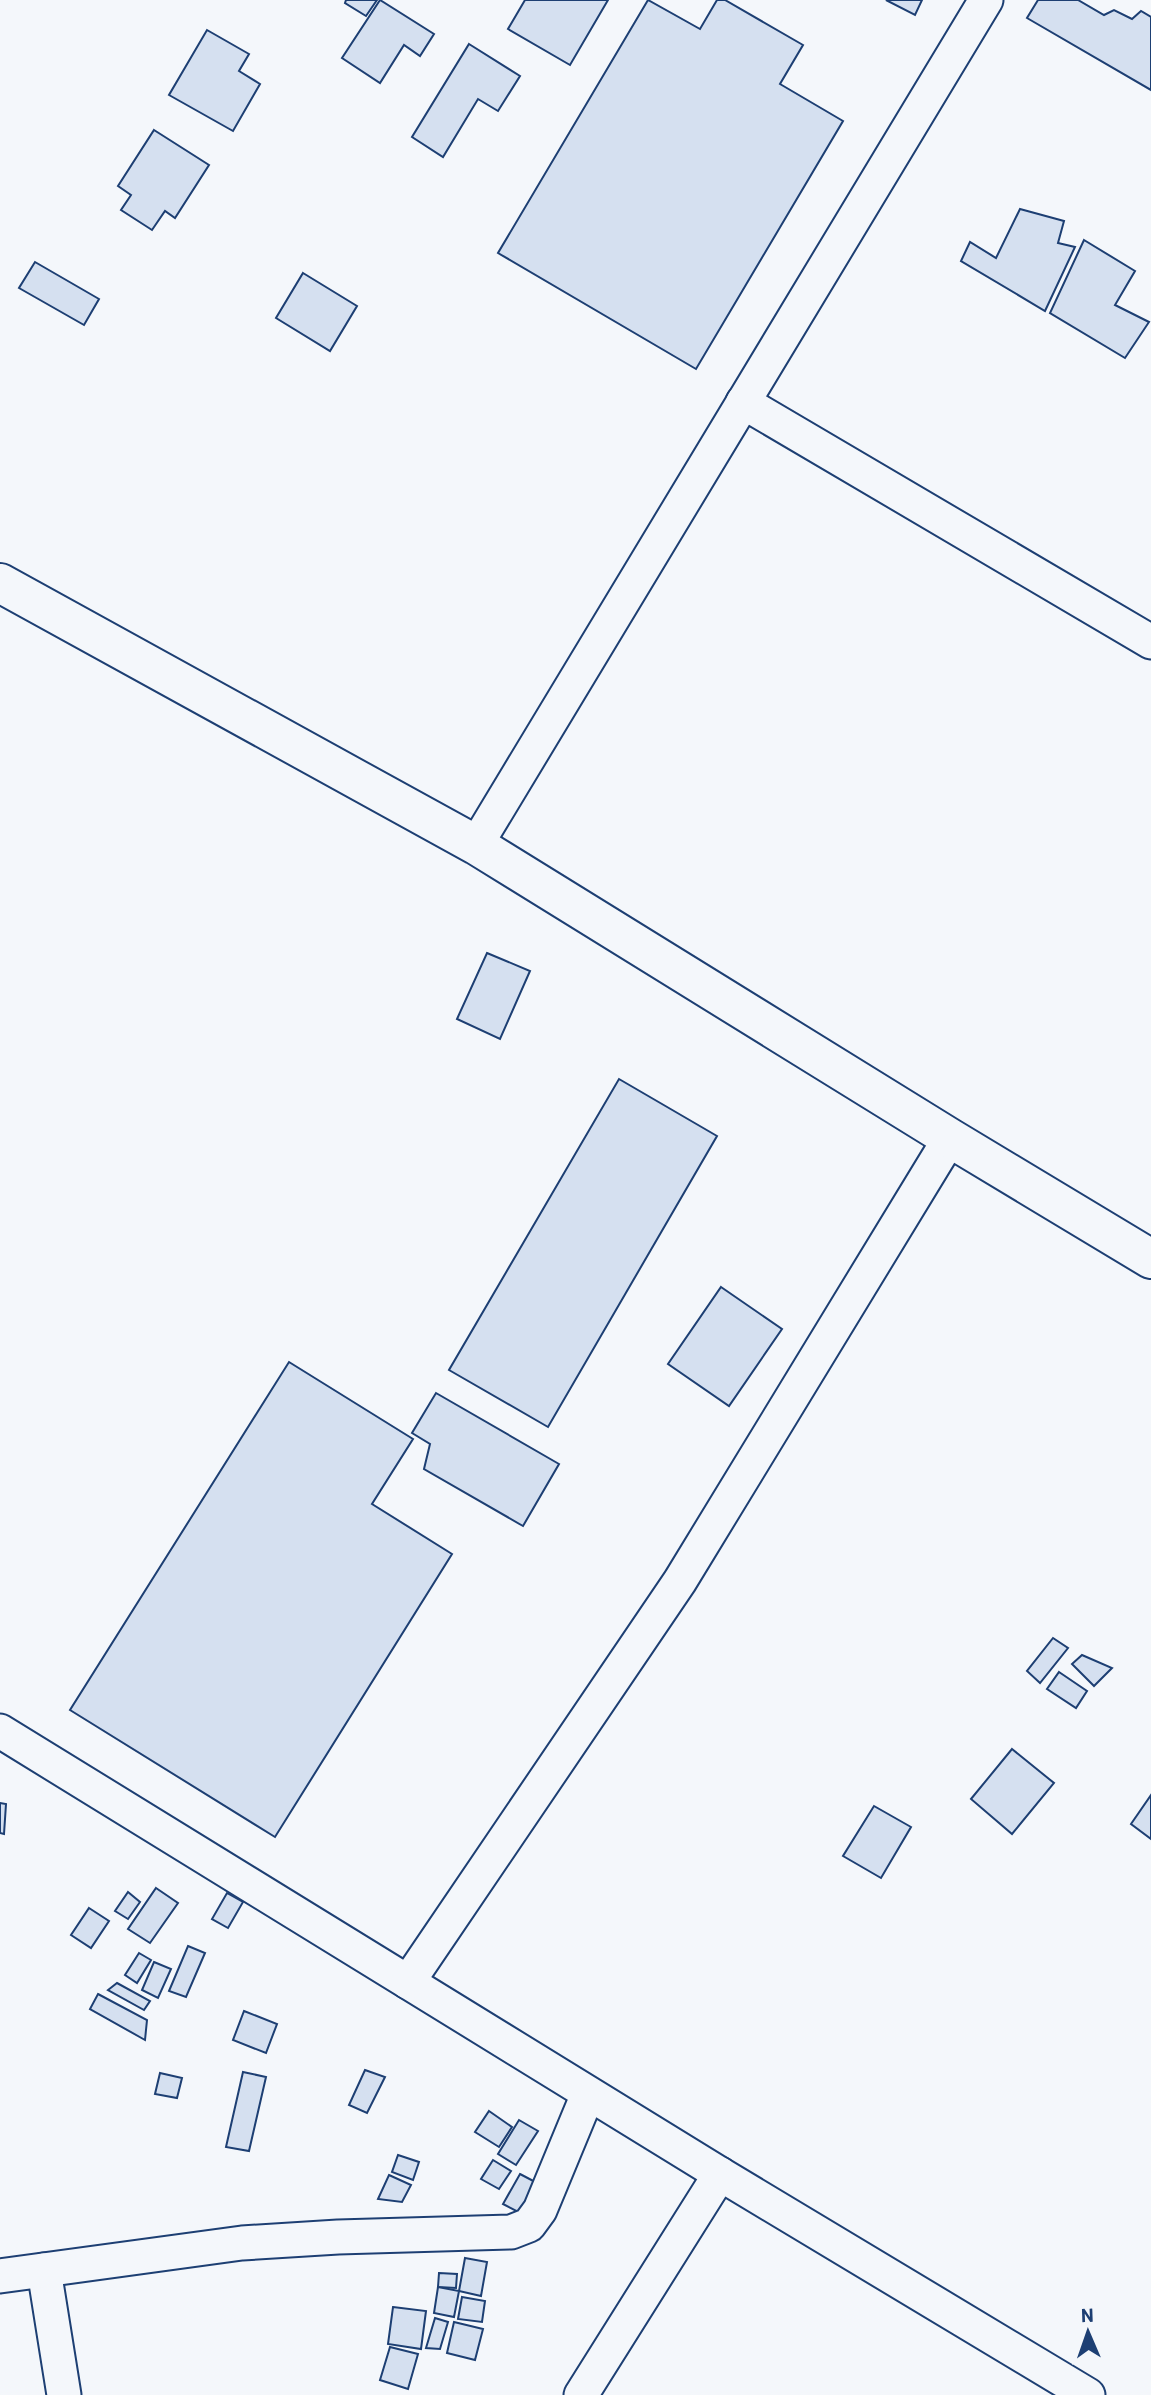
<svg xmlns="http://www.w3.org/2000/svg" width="1151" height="2395" viewBox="0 0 1151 2395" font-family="Barlow,sans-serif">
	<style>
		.building { fill: #d5e0f0; stroke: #1d3f73; stroke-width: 2 }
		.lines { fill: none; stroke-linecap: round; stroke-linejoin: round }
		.street-casing { stroke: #1d3f73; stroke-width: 37 }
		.secondary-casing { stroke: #1d3f73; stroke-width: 42 }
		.street { stroke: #f4f7fb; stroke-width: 33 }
		.secondary { stroke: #f4f7fb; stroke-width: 38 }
	</style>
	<rect width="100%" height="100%" fill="#f4f7fb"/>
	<g class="building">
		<path d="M 346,0 L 377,0 L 366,16 L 345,3 Z"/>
		<path d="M 380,0 L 434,34 L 420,56 L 404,45 L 380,83 L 342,58 Z"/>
		<path d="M 525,0 L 608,0 L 570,65 L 508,29 Z"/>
		<path d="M 648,0 L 700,29 L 717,0 L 725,0 L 803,45 L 780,84 L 843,121 L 696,369 L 498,253 Z"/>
		<path d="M 886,0 L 922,0 L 915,15 Z"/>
		<path d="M 1038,0 L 1078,0 L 1104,15 L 1114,10 L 1132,19 L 1141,11 L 1151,17 L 1151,90 L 1027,18 Z"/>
		<path d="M 207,30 L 249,54 L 239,71 L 260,84 L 233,131 L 169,95 Z"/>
		<path d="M 469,44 L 520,76 L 498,111 L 478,99 L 443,157 L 412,137 Z"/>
		<path d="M 154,130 L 209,165 L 175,218 L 165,211 L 152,230 L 121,210 L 131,195 L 118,186 Z"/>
		<path d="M 1020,209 L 1064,221 L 1058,243 L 1075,247 L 1045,311 L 961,261 L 970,242 L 996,258 Z"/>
		<path d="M 1084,240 L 1135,271 L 1115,305 L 1149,322 L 1125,358 L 1050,313 Z"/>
		<path d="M 35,262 L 99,299 L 84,325 L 19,288 Z"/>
		<path d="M 303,273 L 357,306 L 330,351 L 276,318 Z"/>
		<path d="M 487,953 L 530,971 L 500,1039 L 457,1019 Z"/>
		<path d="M 619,1079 L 717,1136 L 548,1427 L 449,1370 Z"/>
		<path d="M 721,1287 L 782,1329 L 729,1406 L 668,1364 Z"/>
		<path d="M 289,1362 L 413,1439 L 372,1504 L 452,1554 L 275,1837 L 70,1710 Z"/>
		<path d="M 436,1393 L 559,1464 L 523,1526 L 424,1469 L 430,1444 L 412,1433 Z"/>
		<path d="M 1053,1638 L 1068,1648 L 1040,1683 L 1027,1671 Z"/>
		<path d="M 1082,1655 L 1112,1668 L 1094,1686 L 1072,1664 Z"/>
		<path d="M 1059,1672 L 1087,1691 L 1076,1708 L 1047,1689 Z"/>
		<path d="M 1012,1749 L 1054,1783 L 1012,1834 L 971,1799 Z"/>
		<path d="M 1151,1795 L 1151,1839 L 1131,1824 Z"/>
		<path d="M 0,1803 L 6,1804 L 4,1834 L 0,1833 Z"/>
		<path d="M 874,1806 L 911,1827 L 881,1878 L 843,1856 Z"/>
		<path d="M 156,1888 L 178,1903 L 150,1943 L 128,1929 Z"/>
		<path d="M 128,1892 L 140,1902 L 128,1919 L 115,1911 Z"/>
		<path d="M 227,1893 L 243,1902 L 228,1928 L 212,1919 Z"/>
		<path d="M 89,1908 L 109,1921 L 91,1948 L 71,1935 Z"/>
		<path d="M 188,1946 L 205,1953 L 186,1997 L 169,1991 Z"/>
		<path d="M 139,1953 L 151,1960 L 137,1983 L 125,1975 Z"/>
		<path d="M 154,1962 L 171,1969 L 158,1998 L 142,1990 Z"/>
		<path d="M 117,1983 L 150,2001 L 144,2010 L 108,1990 Z"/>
		<path d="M 98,1994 L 147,2020 L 145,2040 L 90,2009 Z"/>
		<path d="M 244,2011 L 277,2024 L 266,2053 L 233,2040 Z"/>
		<path d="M 365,2070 L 385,2077 L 367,2113 L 349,2105 Z"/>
		<path d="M 243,2072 L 266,2077 L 249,2151 L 226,2147 Z"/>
		<path d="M 160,2073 L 182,2078 L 177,2098 L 155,2094 Z"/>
		<path d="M 489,2111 L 512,2127 L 499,2147 L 475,2132 Z"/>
		<path d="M 519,2120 L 538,2131 L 516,2165 L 498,2154 Z"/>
		<path d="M 398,2155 L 419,2162 L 413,2180 L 392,2172 Z"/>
		<path d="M 493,2160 L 511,2171 L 499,2189 L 481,2179 Z"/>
		<path d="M 520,2174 L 541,2185 L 524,2215 L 503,2204 Z"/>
		<path d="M 389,2175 L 411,2185 L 402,2202 L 378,2199 Z"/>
		<path d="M 465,2258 L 487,2262 L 481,2296 L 459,2291 Z"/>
		<path d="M 439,2273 L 457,2274 L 456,2288 L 438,2287 Z"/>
		<path d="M 438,2287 L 459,2291 L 454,2317 L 434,2313 Z"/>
		<path d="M 462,2297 L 485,2301 L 482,2322 L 458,2319 Z"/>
		<path d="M 393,2307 L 426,2311 L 421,2349 L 388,2344 Z"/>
		<path d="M 435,2318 L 448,2322 L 440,2349 L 426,2348 Z"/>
		<path d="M 454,2322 L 483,2329 L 475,2360 L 447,2353 Z"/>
		<path d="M 390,2347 L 418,2354 L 408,2389 L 380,2380 Z"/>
	</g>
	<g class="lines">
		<g class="street-casing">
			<g id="street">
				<path d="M 743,402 L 1151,642"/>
				<path d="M 476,845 L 986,0"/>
				<path d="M 0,1731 L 720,2174 L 1088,2395"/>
				<path d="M 408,1982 L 680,1581 L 950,1138"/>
				<path d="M 44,2270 L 64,2395"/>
				<path d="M 0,2276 L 242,2243 L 338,2237 L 511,2232 L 529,2225 L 540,2210 L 588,2094"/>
				<path d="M 581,2395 L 720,2174"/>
			</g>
		</g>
		<g class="secondary-casing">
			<path id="secondary" d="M 0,583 L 476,845 L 950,1138 L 1151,1259"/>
		</g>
		<use href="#street" class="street"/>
		<use href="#secondary" class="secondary"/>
	</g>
	<g transform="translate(1088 2332) rotate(358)" stroke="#f4f7fb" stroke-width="5" paint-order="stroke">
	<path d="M0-5L12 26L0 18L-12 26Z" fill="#1d3f73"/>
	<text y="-10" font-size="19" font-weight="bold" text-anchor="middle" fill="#1d3f73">N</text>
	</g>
</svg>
